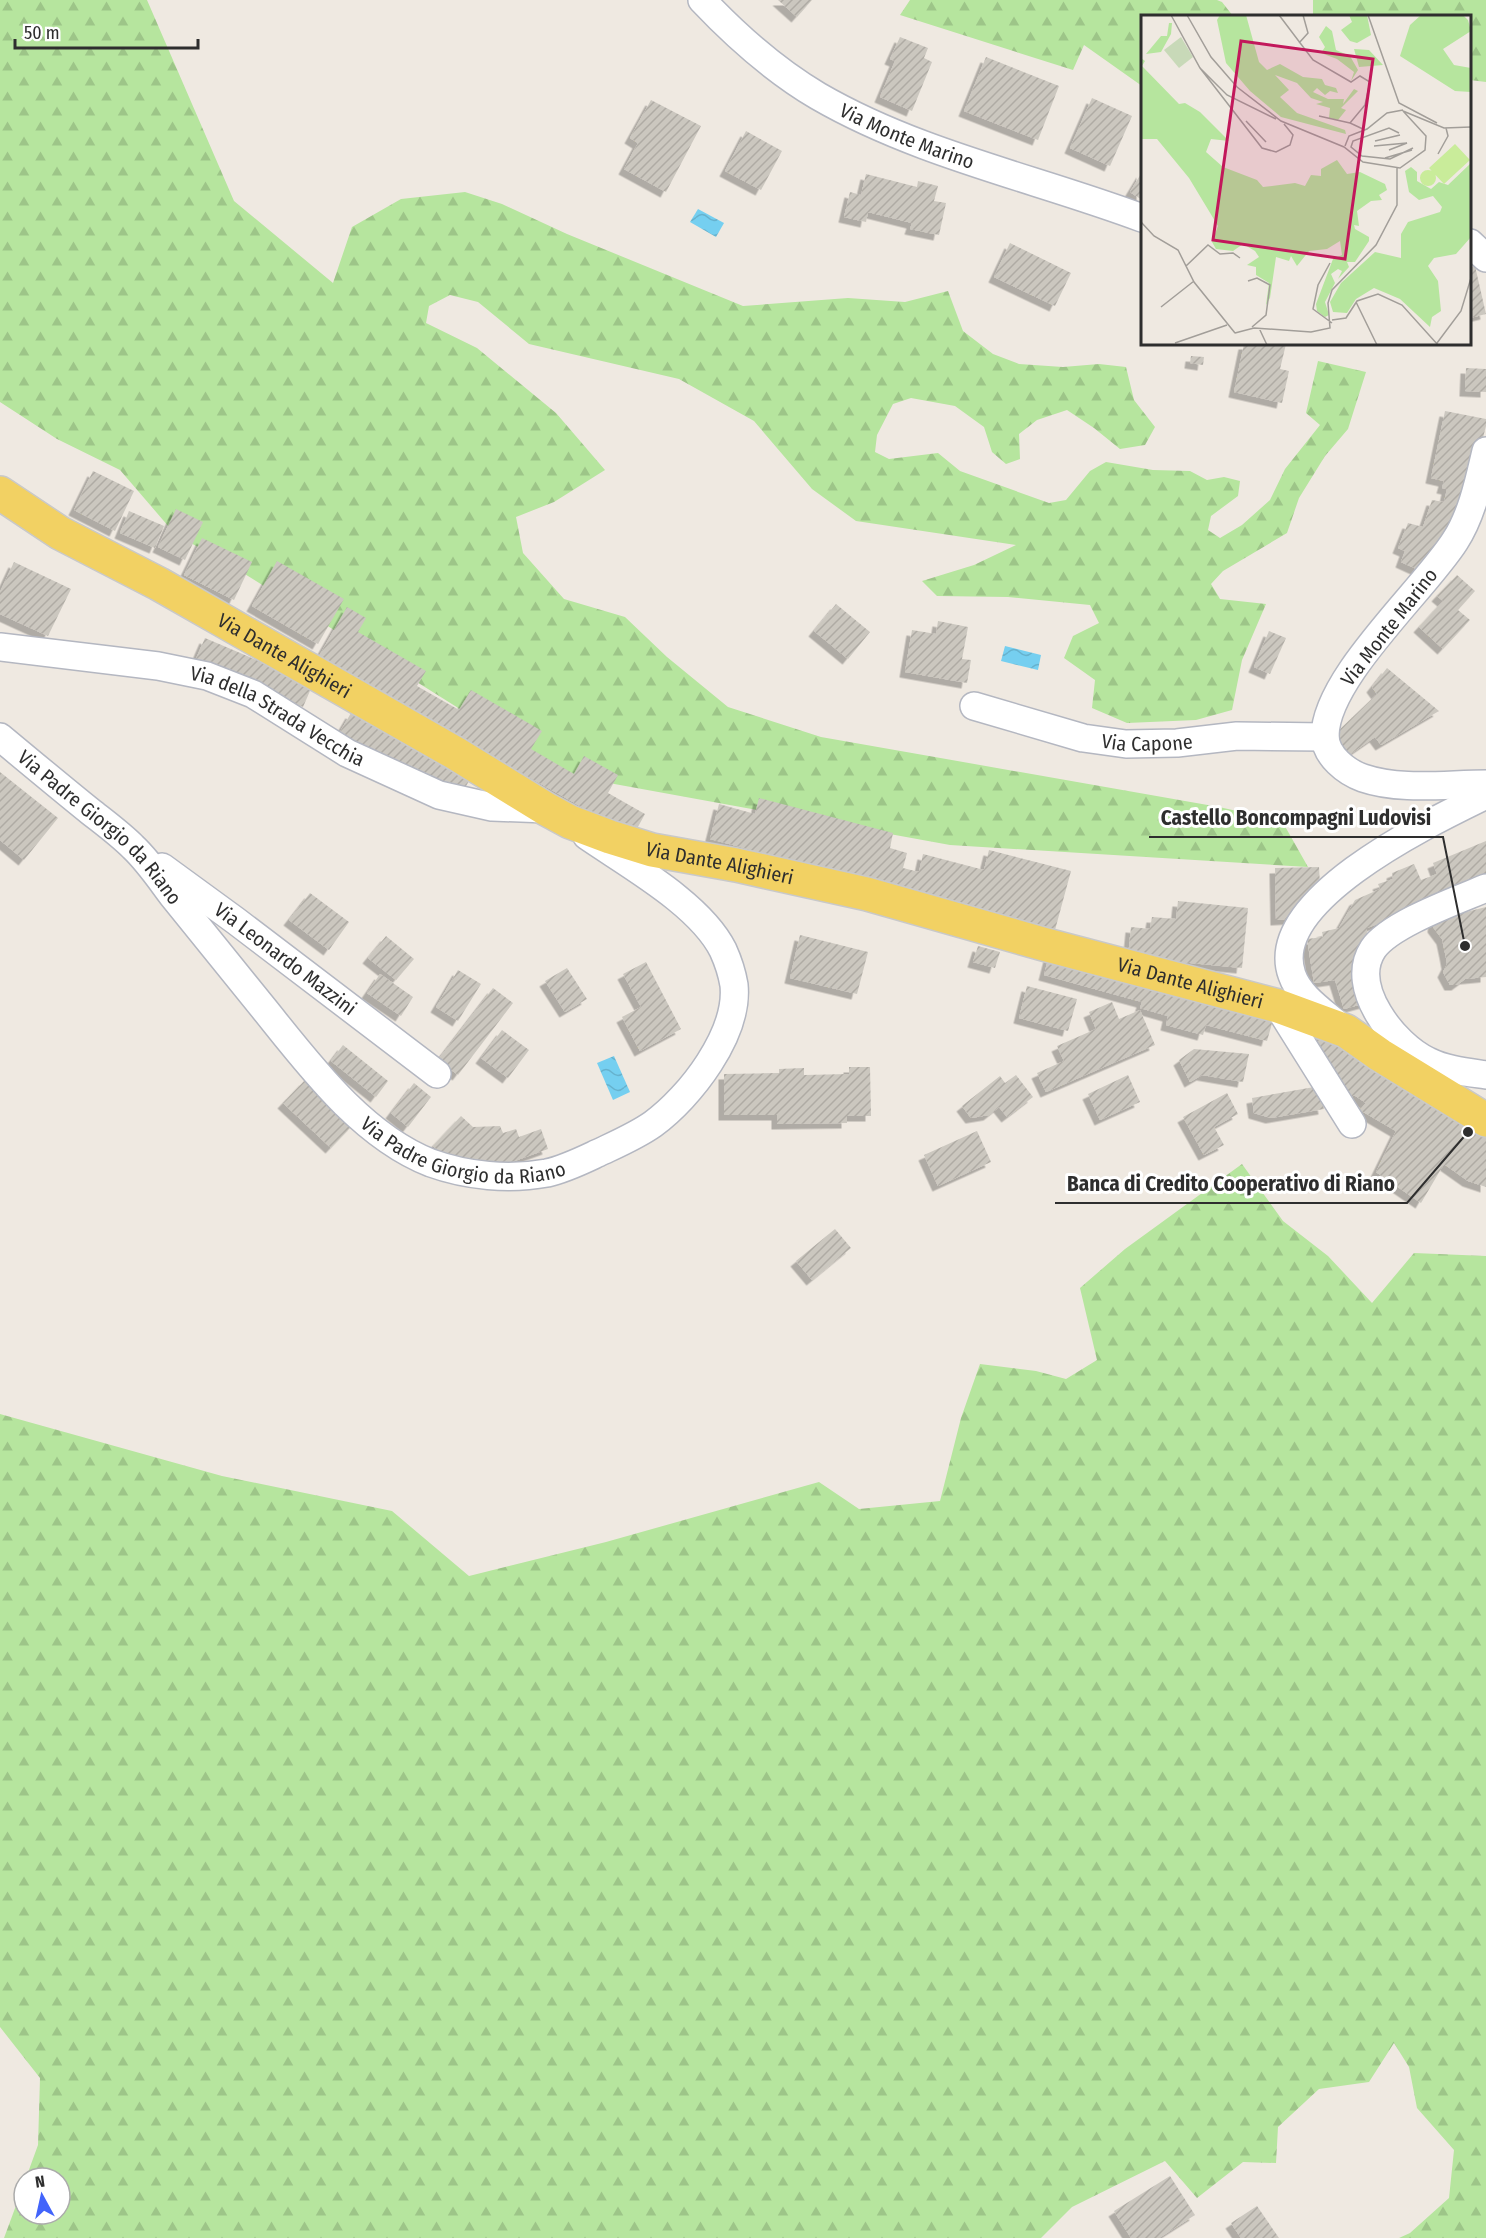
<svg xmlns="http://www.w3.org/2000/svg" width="1486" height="2238" viewBox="0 0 1486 2238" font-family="'Fira Sans Condensed',sans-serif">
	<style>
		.forest { fill: url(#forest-firs) }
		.water { fill: url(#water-waves) }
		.building { fill: url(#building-hatch); filter: url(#shadow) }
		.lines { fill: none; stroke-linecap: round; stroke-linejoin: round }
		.minor-casing { stroke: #b4b7c1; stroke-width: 30 }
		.major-casing { stroke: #c9c9c9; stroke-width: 36 }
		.minor { stroke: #fff; stroke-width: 27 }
		.major { stroke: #f2d163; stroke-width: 33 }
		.labels { text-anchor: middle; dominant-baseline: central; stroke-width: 6; stroke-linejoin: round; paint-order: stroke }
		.street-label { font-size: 20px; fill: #2e2e2e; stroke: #fff }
		.inset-road { fill: none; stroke: #a29e99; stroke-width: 1.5 }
		.view { fill: #c2185b; fill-opacity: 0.15; stroke: #c2185b; stroke-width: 3 }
		.inset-edge { fill: none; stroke: #2e2e2e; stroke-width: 3 }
		.leader { fill: none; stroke: #2e2e2e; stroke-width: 2 }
		.callout-dot { fill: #2e2e2e; stroke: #fff; stroke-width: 2 }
		.callout-label { font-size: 21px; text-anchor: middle; font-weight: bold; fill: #2e2e2e; stroke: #fff; stroke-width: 6; stroke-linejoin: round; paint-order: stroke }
	</style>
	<defs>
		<pattern id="forest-firs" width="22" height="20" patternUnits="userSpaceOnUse" patternTransform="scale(1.5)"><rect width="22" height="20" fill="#b6e59e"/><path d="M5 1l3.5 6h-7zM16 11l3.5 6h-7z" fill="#9dc588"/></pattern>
		<pattern id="water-waves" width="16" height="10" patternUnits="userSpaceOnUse" patternTransform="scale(1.5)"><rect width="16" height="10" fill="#75cff0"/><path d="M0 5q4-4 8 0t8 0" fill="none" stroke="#66b2ce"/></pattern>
		<pattern id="building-hatch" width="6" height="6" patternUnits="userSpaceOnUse" patternTransform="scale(1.5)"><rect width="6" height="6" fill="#cbc7bf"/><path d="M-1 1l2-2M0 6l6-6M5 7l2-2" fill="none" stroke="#afaba4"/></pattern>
		<filter id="shadow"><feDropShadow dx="-5.5" dy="5.5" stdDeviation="0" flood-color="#0004"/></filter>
	</defs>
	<rect width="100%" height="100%" fill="#efe9e1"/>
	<g class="forest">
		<path d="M 0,0 L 147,0 L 234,201 L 333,283 L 352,227 L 401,199 L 465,192 L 502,204 L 567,234 L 743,306 L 848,298 L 905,302 L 948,291 L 963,331 L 993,354 L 1019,364 L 1063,367 L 1099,364 L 1126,367 L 1134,400 L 1155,427 L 1145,445 L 1120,449 L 1094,428 L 1067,410 L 1037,420 L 1019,434 L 1020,459 L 1006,464 L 992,452 L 984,427 L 955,406 L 911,398 L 893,404 L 877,435 L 875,452 L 889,459 L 938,453 L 960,471 L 1049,503 L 1066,500 L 1090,471 L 1106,462 L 1153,470 L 1190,471 L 1207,480 L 1224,477 L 1240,481 L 1238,496 L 1211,516 L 1208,530 L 1220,538 L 1242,525 L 1270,500 L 1285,469 L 1320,425 L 1306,413 L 1318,361 L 1366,372 L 1348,429 L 1325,456 L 1299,498 L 1287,533 L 1223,571 L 1211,584 L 1220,599 L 1266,604 L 1242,660 L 1232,710 L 1196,720 L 1127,723 L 1092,708 L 1095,680 L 1064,658 L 1073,636 L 1099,623 L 1090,605 L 1008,597 L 937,596 L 922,581 L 974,565 L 1016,545 L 856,521 L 812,489 L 754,421 L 679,379 L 529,344 L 478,302 L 450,295 L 429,306 L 426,323 L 477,348 L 556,413 L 605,470 L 554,502 L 516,517 L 523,553 L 564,599 L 625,617 L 667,657 L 728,707 L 821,737 L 1219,807 L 1282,821 L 1308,867 L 950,845 L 565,775 L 240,571 L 175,534 L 120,470 L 57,439 L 0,402 Z"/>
		<path d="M 910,0 L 1217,0 L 1222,2 L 1233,16 L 1142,16 L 1142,86 L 1084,45 L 1073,70 L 900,15 Z"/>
		<path d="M 1313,0 L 1486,0 L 1486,82 L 1470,80 L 1470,16 L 1313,16 Z"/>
		<path d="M 1242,1164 L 1283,1221 L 1328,1256 L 1372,1303 L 1414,1253 L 1486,1256 L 1486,2238 L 1399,2238 L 1410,2233 L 1449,2198 L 1454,2150 L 1417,2108 L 1409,2067 L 1394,2043 L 1369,2082 L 1319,2089 L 1278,2127 L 1276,2163 L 1243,2162 L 1197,2198 L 1165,2161 L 1072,2207 L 1041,2238 L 4,2238 L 24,2184 L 24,2214 L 60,2214 L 60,2178 L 26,2178 L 38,2145 L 40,2078 L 0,2027 L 0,1414 L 222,1476 L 392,1511 L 469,1576 L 606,1542 L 819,1482 L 859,1509 L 940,1501 L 961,1418 L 980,1364 L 1036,1371 L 1066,1379 L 1097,1360 L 1080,1288 L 1125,1249 Z"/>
	</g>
	<g class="water">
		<path d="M 698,209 L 724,223 L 716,237 L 690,222 Z"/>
		<path d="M 1005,646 L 1041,655 L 1038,670 L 1001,661 Z"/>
		<path d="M 614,1056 L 630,1092 L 613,1100 L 597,1063 Z"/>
	</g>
	<g class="building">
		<path d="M 778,0 L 812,0 L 797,17 Z"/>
		<path d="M 900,37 L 928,48 L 924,58 L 932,62 L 912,111 L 880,97 L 895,61 L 890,59 Z"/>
		<path d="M 986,57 L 1059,86 L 1038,140 L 964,111 Z"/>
		<path d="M 1092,98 L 1132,116 L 1110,166 L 1070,148 Z"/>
		<path d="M 651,100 L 701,126 L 666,192 L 624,169 L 638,143 L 630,138 Z"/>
		<path d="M 746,131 L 782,151 L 761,190 L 725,171 Z"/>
		<path d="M 1142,172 L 1142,200 L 1130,192 Z"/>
		<path d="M 866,174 L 917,187 L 918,181 L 938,186 L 934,201 L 946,203 L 939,235 L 910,229 L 912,223 L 868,212 L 866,222 L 844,217 L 850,192 L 861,195 Z"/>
		<path d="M 1010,243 L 1071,273 L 1055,306 L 994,277 Z"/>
		<path d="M 1475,266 L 1486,314 L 1470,318 L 1470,267 Z"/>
		<path d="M 1244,344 L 1286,344 L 1280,369 L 1289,371 L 1282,403 L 1234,392 Z"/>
		<path d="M 1191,356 L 1204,357 L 1203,365 L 1190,363 Z"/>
		<path d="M 1466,368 L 1486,369 L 1486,392 L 1465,391 Z"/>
		<path d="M 1445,411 L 1486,419 L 1486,426 L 1463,516 L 1425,573 L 1401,562 L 1405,551 L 1398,548 L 1408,523 L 1423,527 L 1432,500 L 1444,502 L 1447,489 L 1442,488 L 1444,481 L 1431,478 Z"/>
		<path d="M 93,471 L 134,491 L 115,531 L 74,510 Z"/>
		<path d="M 176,509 L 203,522 L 185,560 L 158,547 Z"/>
		<path d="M 129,511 L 164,526 L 155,548 L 120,533 Z"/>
		<path d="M 202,538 L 252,562 L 234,600 L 184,575 Z"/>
		<path d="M 277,561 L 344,599 L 318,644 L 252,606 Z"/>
		<path d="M 14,562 L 71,589 L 48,636 L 0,614 L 0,592 Z"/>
		<path d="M 1457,575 L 1475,591 L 1458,610 L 1470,620 L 1443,649 L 1419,627 L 1443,601 L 1437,596 Z"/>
		<path d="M 836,604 L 870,632 L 848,659 L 814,631 Z"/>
		<path d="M 347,607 L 366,618 L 358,632 L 426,671 L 417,686 L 459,710 L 471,690 L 542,731 L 531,749 L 574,774 L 584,756 L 618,775 L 608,793 L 645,814 L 633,836 L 318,658 Z"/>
		<path d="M 938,621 L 968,627 L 962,659 L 971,660 L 967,683 L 905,672 L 912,630 L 936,634 Z"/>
		<path d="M 1269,631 L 1286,638 L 1270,674 L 1254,667 Z"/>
		<path d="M 205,638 L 313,684 L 303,707 L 195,661 Z"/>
		<path d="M 1387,668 L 1439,711 L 1381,745 L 1375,737 L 1349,755 L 1334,735 L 1377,694 L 1372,687 Z"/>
		<path d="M 351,713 L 469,781 L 459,798 L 337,737 Z"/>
		<path d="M 0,772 L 58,818 L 24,860 L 0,840 Z"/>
		<path d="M 759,798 L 893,833 L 890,848 L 907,853 L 903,868 L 919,872 L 923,854 L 984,870 L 989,850 L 1071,871 L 1055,930 L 710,839 L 719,804 L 755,814 Z"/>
		<path d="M 1486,841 L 1486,882 L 1367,928 L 1366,1003 L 1344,1009 L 1335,980 L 1314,983 L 1307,939 L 1323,937 L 1322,932 L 1339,928 L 1355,900 L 1380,889 L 1378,884 L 1393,879 L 1392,873 L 1414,864 L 1421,880 L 1437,874 L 1433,863 Z"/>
		<path d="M 1319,867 L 1320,885 L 1293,919 L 1276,920 L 1275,868 Z"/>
		<path d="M 310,893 L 349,922 L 329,950 L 289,920 Z"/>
		<path d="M 1178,901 L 1248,908 L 1242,968 L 1128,957 L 1131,927 L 1150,929 L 1152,917 L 1176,919 Z"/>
		<path d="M 1486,907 L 1486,977 L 1465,979 L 1457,985 L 1450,985 L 1443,972 L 1447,964 L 1445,953 L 1442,939 L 1433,927 L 1434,920 Z"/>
		<path d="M 800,935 L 868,952 L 857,994 L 790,978 Z"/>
		<path d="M 386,936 L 414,959 L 396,980 L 368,958 Z"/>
		<path d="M 978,946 L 1000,952 L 995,968 L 973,962 Z"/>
		<path d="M 1050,952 L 1275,1013 L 1267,1041 L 1206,1025 L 1203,1035 L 1166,1025 L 1168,1016 L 1140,1008 L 1142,1002 L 1044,975 Z"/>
		<path d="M 646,962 L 681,1029 L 640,1051 L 622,1017 L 641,1007 L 623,974 Z"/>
		<path d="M 567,968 L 587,999 L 565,1012 L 545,981 Z"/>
		<path d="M 458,970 L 481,984 L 458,1021 L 436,1007 Z"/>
		<path d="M 380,974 L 413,997 L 401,1016 L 367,993 Z"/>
		<path d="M 1027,986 L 1077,999 L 1068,1031 L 1019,1018 Z"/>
		<path d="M 493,988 L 513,1003 L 458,1075 L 438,1060 Z"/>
		<path d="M 1112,1002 L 1119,1019 L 1140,1010 L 1155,1045 L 1046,1092 L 1037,1073 L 1064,1061 L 1057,1046 L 1096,1029 L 1089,1012 Z"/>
		<path d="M 502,1030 L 529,1050 L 508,1078 L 481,1058 Z"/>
		<path d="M 1321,1030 L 1486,1134 L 1486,1187 L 1468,1181 L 1444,1164 L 1421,1203 L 1376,1172 L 1396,1131 L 1360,1110 L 1366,1103 L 1354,1095 L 1350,1098 L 1311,1042 Z"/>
		<path d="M 343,1045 L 388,1081 L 376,1097 L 331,1061 Z"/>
		<path d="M 1194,1049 L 1249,1054 L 1243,1082 L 1202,1075 L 1190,1082 L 1179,1060 Z"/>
		<path d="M 849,1067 L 870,1067 L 871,1116 L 847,1116 L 847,1123 L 777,1124 L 777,1115 L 724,1115 L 724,1074 L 779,1073 L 779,1069 L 804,1068 L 804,1075 L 849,1074 Z"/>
		<path d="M 1016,1075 L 1033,1097 L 1007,1117 L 999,1107 L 989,1115 L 971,1118 L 962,1106 L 1000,1076 L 1005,1083 Z"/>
		<path d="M 1128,1075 L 1140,1102 L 1100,1120 L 1088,1094 Z"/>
		<path d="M 305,1080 L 353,1125 L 331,1148 L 283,1103 Z"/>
		<path d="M 414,1083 L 431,1097 L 408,1127 L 391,1113 Z"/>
		<path d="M 1320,1086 L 1324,1109 L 1271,1118 L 1254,1113 L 1252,1098 Z"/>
		<path d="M 1227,1093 L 1238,1114 L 1214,1127 L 1224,1145 L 1204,1155 L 1183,1117 Z"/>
		<path d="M 461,1116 L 473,1127 L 500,1126 L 503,1133 L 516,1129 L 519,1137 L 541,1129 L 548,1149 L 509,1163 L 446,1158 L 433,1146 Z"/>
		<path d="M 977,1131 L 991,1162 L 938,1186 L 924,1155 Z"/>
		<path d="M 835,1229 L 851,1248 L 812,1280 L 796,1261 Z"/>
		<path d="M 1170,2176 L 1195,2215 L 1159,2238 L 1131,2238 L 1114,2211 Z"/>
		<path d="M 1257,2206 L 1279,2238 L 1241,2238 L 1231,2223 Z"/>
	</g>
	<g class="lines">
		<g class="minor-casing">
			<g id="minor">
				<path id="s1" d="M 702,0 C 737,37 774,70 818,96 C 918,154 1035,178 1142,218"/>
				<path d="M 1470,243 L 1486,258"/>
				<path d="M 1486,451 C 1479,481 1472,515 1455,541 C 1424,590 1324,679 1325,737 C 1326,756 1346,772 1363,778 C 1401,791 1446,784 1486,784"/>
				<path id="s2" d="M 0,647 L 158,666 L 207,676 L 253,694 L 347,753 L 439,795 L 492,807 L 546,809 L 550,812"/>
				<path id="s3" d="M 974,706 L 1083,738 L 1126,744 L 1177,743 L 1237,736 L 1325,737"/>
				<path id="s4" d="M 0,737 C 30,762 60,787 91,812 C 105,823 120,834 133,847 C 148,861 160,879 172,895 C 203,933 234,972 265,1010 C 310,1066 362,1136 431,1163 C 467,1176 509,1180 547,1173 C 565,1169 581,1161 598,1153 C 617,1144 636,1136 653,1124 C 690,1097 739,1034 734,985 C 732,973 728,961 723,950 C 700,904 629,865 587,836"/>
				<path id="s5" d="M 162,867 L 236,921 L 437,1074"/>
				<path d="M 1486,888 C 1458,900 1390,924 1373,949 C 1348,987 1394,1045 1428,1061 C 1446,1070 1466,1072 1486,1075"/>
				<path d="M 1278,1006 L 1352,1124"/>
				<path d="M 1338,1025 C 1322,1011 1299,996 1292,975 C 1265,900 1433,821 1486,795"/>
			</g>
		</g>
		<g class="major-casing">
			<g id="major">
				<path id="s6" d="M 0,493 L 60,533 L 159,584 L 455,753 L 546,809 L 570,822 L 610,837 L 652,850 L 736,865 L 867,894 L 1043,944 L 1278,1006 L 1346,1031 L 1380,1055 L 1486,1120"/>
			</g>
		</g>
		<use href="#minor" class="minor"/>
		<use href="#major" class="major"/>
	</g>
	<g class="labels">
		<g class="street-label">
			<text stroke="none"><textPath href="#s1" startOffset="249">Via Monte Marino</textPath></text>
			<text transform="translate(1389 627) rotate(-52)">Via Monte Marino</text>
			<text stroke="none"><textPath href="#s6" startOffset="328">Via Dante Alighieri</textPath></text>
			<text stroke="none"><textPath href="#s2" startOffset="290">Via della Strada Vecchia</textPath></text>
			<text stroke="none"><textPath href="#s3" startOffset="178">Via Capone</textPath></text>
			<text stroke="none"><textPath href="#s4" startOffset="135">Via Padre Giorgio da Riano</textPath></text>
			<text stroke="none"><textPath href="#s6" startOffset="814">Via Dante Alighieri</textPath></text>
			<text stroke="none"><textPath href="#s5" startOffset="154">Via Leonardo Mazzini</textPath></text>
			<text stroke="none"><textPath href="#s6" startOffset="1300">Via Dante Alighieri</textPath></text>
			<text stroke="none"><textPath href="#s4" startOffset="639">Via Padre Giorgio da Riano</textPath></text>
		</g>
	</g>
	<g transform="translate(1141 15)">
		<rect width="330" height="330" fill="#efe9e1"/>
		<path d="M 79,0 L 105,0 L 118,47 L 126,55 L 139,49 L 162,62 L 181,64 L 184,70 L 195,73 L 197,78 L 189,76 L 184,80 L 176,73 L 172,77 L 187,84 L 203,84 L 202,89 L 213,74 L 217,76 L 200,93 L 205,95 L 197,105 L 188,103 L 189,93 L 175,89 L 182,87 L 170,83 L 156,68 L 134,60 L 148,75 L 139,82 L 156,98 L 204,115 L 205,119 L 140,102 L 109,76 L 85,48 L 76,5 ZM 208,0 L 226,0 L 230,20 L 216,28 L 209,26 L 200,15 L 211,7 ZM 280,0 L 322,0 L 327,5 L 330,16 L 302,34 L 313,50 L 330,53 L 330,77 L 314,76 L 259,41 L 269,10 ZM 28,8 L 31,8 L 30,19 L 20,37 L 5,39 L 20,21 L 26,21 ZM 185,11 L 191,16 L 195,35 L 209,41 L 217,55 L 210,66 L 213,57 L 196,44 L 180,38 L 184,32 L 178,22 ZM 213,34 L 228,35 L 242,50 L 218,52 ZM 0,43 L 4,46 L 1,51 L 38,89 L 44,88 L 59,97 L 88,126 L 70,124 L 65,137 L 82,152 L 116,165 L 122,172 L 154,168 L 164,171 L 170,160 L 180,161 L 180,154 L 196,145 L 206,159 L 219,157 L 244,169 L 246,175 L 238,180 L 241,185 L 230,186 L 216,196 L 218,211 L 213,210 L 214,214 L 228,222 L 228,226 L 214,247 L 206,247 L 208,252 L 197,264 L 201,256 L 197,254 L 190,259 L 194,268 L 184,287 L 188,300 L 184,302 L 176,296 L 175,289 L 192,244 L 201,240 L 199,226 L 186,234 L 168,236 L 156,251 L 150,241 L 148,246 L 135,242 L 129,283 L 125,290 L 128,268 L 115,260 L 115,252 L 106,250 L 118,242 L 114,236 L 102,229 L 92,236 L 75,234 L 71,227 L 77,211 L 48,163 L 16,124 L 0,124 ZM 330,148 L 330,222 L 315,239 L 293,243 L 287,251 L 297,266 L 300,296 L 291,302 L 289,312 L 259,284 L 233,273 L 215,284 L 206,298 L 192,297 L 189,287 L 200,268 L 234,237 L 260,243 L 260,219 L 267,207 L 299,197 L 301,192 L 292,181 L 278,185 L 268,177 L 264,156 L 270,152 L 276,157 L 276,166 L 290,174 L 298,167 L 307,170 Z" fill="#b6e59e"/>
		<path d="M 40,22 L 52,42 L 38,53 L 23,35 Z" fill="#c8d9b8"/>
		<path d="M 314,129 L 329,145 L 303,169 L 288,153 ZM279 163a8 8 0 1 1 16 0a8 8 0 1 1-16 0Z" fill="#c9ec9a"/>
		<path class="inset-road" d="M 30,0 L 59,53 L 86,80 L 135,104M 46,0 L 70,42 L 96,72 L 140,106 L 203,132 L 222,147 L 259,153 L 284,135 L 285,121 L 262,96 L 303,113 L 330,112M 138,0 L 172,45 L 210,67 L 219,61 L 229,67 L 224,90 L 209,108 L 224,115M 227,0 L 258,88 L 296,108M 158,28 L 167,18 L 162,0M 59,53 L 121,133 L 135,137 L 149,130 L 152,120 L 143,109M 178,101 L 209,108M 105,106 L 125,127M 258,118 L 248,113 L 212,126 L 210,132 L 221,141 L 249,144 L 272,133M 234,126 L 259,120M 204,131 L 208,121 L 226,114 L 246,98 L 262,95M 233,131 L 266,128 L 248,135M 297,139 L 307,121 L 305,113M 244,143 L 271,135M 0,207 L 13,221 L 37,235 L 53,267 L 94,318M 189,248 L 177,270 L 172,294 L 191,308M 45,251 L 67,230 L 79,239 L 92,238 L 99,243M 107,266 L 116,263 L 129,270 L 125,300 L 111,312M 215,287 L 236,330M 20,292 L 53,266M 191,305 L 205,303 L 216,286 L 237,279 L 261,290 L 297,330M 118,313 L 126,330M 94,318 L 113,313 L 170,317 L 189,313 L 187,288 L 191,275 L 235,230 L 256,190 L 256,153M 34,328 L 86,310M 296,328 L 320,296 L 330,263"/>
		<path class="view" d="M 100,26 L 232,44 L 204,244 L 72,225 Z"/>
		<rect width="330" height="330" class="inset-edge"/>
	</g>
	<path class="leader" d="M1465 946L1443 837H1149M1468 1132L1407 1203H1055"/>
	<g class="callout-dot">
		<circle cx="1465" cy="946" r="6"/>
		<circle cx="1468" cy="1132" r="6"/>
	</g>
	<g class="callout-label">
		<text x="1296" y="825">Castello Boncompagni Ludovisi</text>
		<text x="1231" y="1191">Banca di Credito Cooperativo di Riano</text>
	</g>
	<g transform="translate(42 2196) rotate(352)"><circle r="28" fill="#ffffff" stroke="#ababab" stroke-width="1.5"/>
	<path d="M0-4.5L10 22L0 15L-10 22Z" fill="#4264fb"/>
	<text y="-9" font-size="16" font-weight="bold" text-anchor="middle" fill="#2e2e2e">N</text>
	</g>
	<path d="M15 39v9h183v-9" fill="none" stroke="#2e2e2e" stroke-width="3"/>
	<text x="24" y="39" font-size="18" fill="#2e2e2e" stroke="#ffffff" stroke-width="4.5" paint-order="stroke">50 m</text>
</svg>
